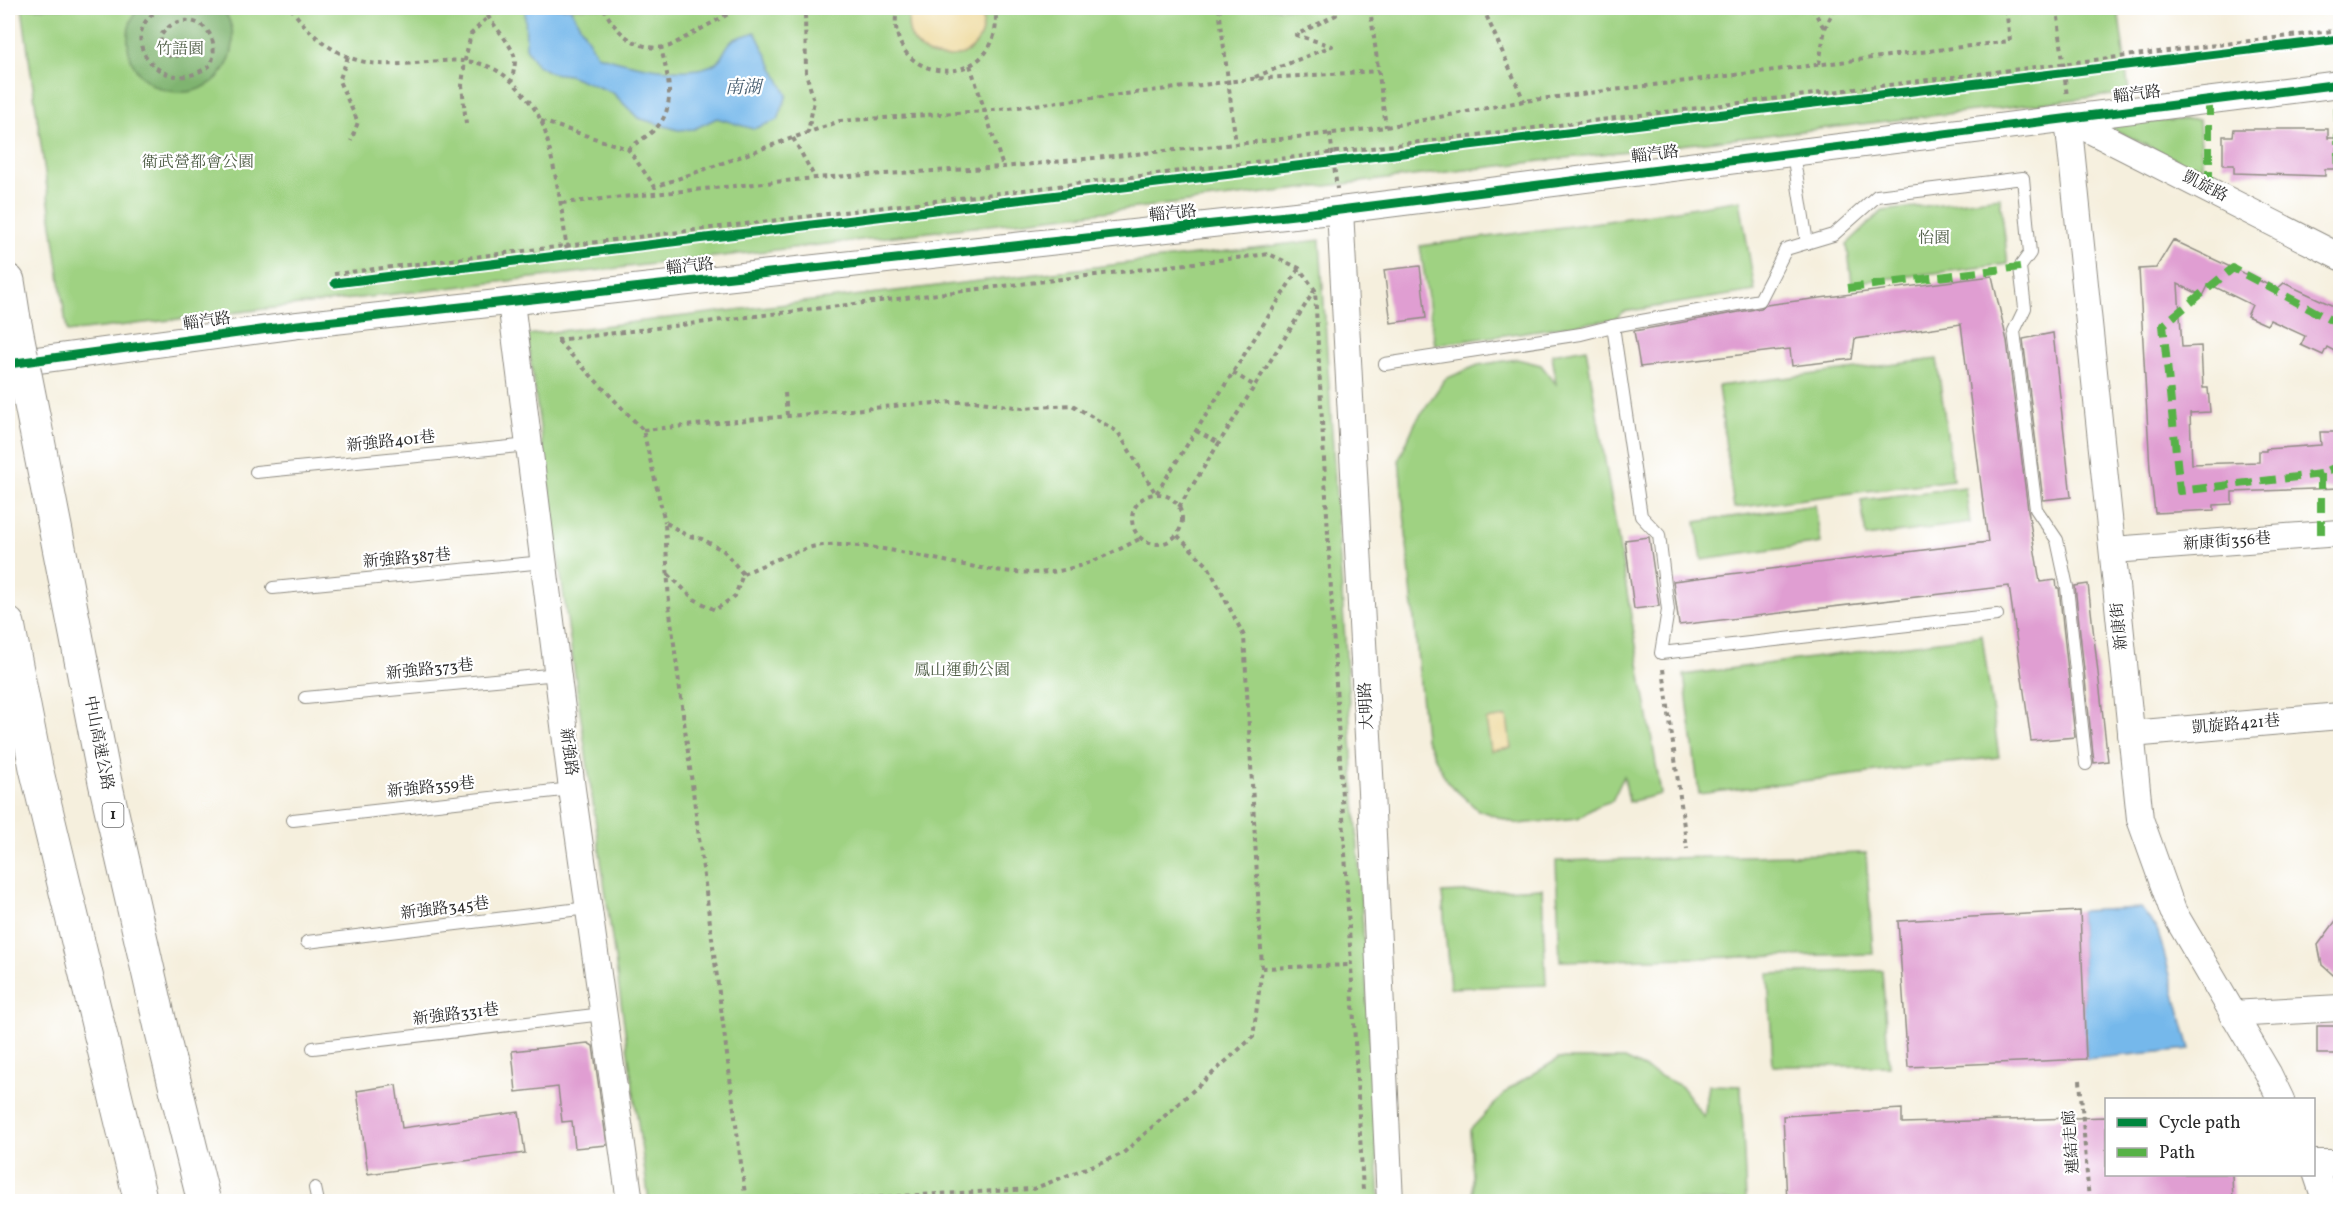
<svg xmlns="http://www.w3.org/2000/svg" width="2348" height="1209" viewBox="0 0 2348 1209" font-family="Vollkorn,'Noto Serif TC',serif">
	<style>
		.green { fill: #9fd282; stroke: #657e56; stroke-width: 1.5 }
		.forest { fill: #7fb470; stroke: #55704e; stroke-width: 1.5 }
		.sand { fill: #eeda9e; stroke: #8c8264; stroke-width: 1.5 }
		.water { fill: #75b8eb; stroke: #50728b; stroke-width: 1.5 }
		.building { fill: #e09ed2 }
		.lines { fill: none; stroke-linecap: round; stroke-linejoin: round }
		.service-casing { stroke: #908d84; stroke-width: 14 }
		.minor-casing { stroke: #908d84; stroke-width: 28 }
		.motorway-casing { stroke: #908d84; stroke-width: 35 }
		.path { stroke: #908d84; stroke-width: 4; stroke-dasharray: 4.5 4.5; stroke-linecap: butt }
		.service { stroke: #fff; stroke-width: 12 }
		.minor { stroke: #fff; stroke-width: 26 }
		.motorway { stroke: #fff; stroke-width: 33 }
		.motorway-bridge-casing { stroke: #908d84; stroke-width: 35; stroke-linecap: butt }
		.motorway-bridge { stroke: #fff; stroke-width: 33 }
		.quiet { stroke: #56b246; stroke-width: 8; stroke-dasharray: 15 8; stroke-linecap: butt }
		.cycleway-casing { stroke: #fff; stroke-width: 13 }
		.cycleway { stroke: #00873e; stroke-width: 9 }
		.labels { text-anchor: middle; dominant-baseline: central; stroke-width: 4.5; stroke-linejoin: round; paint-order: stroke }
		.shield { fill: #fff; stroke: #6b6b6b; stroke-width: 1.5 }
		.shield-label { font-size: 15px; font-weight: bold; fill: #2b2b2b }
		.park-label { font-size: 16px; fill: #4e5d45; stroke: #fff }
		.street-label { font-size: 16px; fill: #2b2b2b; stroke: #fff }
		.water-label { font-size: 18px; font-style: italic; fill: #455c6e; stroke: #fff }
	</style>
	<rect width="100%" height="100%" fill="#fff"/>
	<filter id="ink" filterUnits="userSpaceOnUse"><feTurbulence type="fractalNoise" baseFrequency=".0167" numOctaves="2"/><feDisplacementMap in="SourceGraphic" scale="12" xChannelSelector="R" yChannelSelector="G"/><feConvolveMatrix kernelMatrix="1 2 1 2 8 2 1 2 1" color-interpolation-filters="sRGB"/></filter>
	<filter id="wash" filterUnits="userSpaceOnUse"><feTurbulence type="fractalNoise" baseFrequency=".008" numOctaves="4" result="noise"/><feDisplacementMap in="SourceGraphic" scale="24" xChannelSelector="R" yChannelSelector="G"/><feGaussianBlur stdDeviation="1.35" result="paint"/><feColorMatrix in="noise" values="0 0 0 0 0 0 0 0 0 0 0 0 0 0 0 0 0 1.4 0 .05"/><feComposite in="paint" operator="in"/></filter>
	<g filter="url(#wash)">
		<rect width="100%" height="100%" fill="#f5efdd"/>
		<g class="green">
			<path d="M 22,8 L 2118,8 L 2129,93 L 67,332 Z"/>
			<path d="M 2199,119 L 2203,173 L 2103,124 Z"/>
			<path d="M 2000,197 L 2008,264 L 1852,283 L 1847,244 L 1882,211 Z"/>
			<path d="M 1740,200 L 1755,291 L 1623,312 L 1615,319 L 1435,345 L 1420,246 L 1608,221 Z"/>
			<path d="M 1320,240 L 1380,1201 L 649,1201 L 527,335 Z"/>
			<path d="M 1586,348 L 1661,794 L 1629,802 L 1624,776 L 1612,801 L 1597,806 L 1578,818 L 1518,824 L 1478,810 L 1447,782 L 1425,737 L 1399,459 L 1416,421 L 1445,379 L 1478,365 L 1517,359 L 1541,365 L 1556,384 L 1552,354 Z"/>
			<path d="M 1937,359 L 1953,480 L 1734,508 L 1718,386 Z"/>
			<path d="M 1965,487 L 1970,523 L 1866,537 L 1861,500 Z"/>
			<path d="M 1815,505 L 1821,543 L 1702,560 L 1696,522 Z"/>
			<path d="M 1982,635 L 1999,757 L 1699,794 L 1684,675 Z"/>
			<path d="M 1866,853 L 1873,954 L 1560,961 L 1556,861 Z"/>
			<path d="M 1542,888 L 1546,985 L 1450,988 L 1442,893 Z"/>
			<path d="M 1882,970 L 1889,1066 L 1773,1066 L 1768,974 Z"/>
			<path d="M 1558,1059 L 1625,1059 L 1681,1086 L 1704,1117 L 1709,1085 L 1741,1086 L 1746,1201 L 1473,1201 L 1470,1130 L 1510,1088 Z"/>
		</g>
		<path class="forest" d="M 139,8 L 221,8 C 232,19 235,36 232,51 C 217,114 124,101 128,37 C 128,26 132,16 139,8 Z"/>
		<g class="sand">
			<path d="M 911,8 L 982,8 C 995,80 890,67 911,8 Z"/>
			<path d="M 1507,717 L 1511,748 L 1491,751 L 1486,720 Z"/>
		</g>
		<g class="water">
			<path d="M 525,8 L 570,8 L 597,55 C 627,64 682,78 712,65 C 724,60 724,46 733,40 C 739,36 749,35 755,32 L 787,95 L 778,120 L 753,129 L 717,118 L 694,129 L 678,130 L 638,118 L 613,93 L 569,75 L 551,73 L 536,64 L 526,48 Z"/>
			<path d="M 2141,908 L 2158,931 L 2190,1049 L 2086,1059 L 2080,911 Z"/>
		</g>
		<g id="blocks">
			<g class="building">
				<path d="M 2234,129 L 2328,129 L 2328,138 L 2337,138 L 2337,169 L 2325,169 L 2325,176 L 2234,173 L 2234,165 L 2223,165 L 2223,136 L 2233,136 Z"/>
				<path d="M 2173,240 L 2277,289 L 2284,283 L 2340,309 L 2340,354 L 2327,347 L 2323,355 L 2301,345 L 2305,336 L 2270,320 L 2267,325 L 2247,316 L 2252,305 L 2209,284 L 2203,296 L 2178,284 L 2182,347 L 2201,346 L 2203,388 L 2208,388 L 2210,412 L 2190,413 L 2192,464 L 2259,462 L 2259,451 L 2266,451 L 2266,449 L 2321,445 L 2320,432 L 2340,432 L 2340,488 L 2232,492 L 2232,504 L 2214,505 L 2214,510 L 2155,513 L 2150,469 L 2139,269 L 2156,268 Z"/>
				<path d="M 1420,266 L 1426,318 L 1391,323 L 1384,270 Z"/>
				<path d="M 1992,276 L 2007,341 L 2028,510 L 2040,582 L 2056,580 L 2057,588 L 2059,588 L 2075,737 L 2031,741 L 2009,586 L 1679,625 L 1673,581 L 1988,542 L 1961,324 L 1855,339 L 1852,359 L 1792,366 L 1790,349 L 1640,367 L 1634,331 L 1761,308 L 1766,305 Z"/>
				<path d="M 2053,333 L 2071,497 L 2043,500 L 2023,339 Z"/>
				<path d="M 1649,537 L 1659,606 L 1634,609 L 1625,540 Z"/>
				<path d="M 2088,584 L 2108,761 L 2094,763 L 2075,586 Z"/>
				<path d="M 2080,911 L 2086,1059 L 1908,1067 L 1898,921 Z"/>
				<path d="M 2340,915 L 2340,981 L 2322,965 L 2318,945 Z"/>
				<rect x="2317" y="1026" width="23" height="28"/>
				<path d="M 588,1043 L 593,1046 L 607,1145 L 575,1148 L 572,1121 L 562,1122 L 558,1087 L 516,1092 L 512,1051 Z"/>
				<path d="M 396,1085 L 402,1128 L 519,1112 L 525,1153 L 368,1174 L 357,1091 Z"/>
				<path d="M 1902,1109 L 1902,1123 L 2106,1117 L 2106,1174 L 2232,1174 L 2233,1202 L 1787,1202 L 1783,1116 Z"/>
			</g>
		</g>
	</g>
	<g filter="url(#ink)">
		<use href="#blocks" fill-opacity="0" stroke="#908d84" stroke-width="1.5"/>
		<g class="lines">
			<g class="service-casing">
				<g id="service">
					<path d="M 1793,153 L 1807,243"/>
					<path d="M 1613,326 L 1641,516 L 1659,535 L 1668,610 L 1661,653 L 1997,615"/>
					<path d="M 1385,364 L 1581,334 L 1613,326 L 1760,300 L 1786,249 L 1833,235 L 1877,196 L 2023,178 L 2030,253 L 2020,267 L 2025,308 L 2014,331 L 2036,509 L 2057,540 L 2067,587 L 2086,764"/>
					<path d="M 256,472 L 529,445"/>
					<path d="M 273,588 L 544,562"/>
					<path d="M 305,698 L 558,674"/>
					<path d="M 293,820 L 572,789"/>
					<path d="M 307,942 L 588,908"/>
					<path d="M 313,1048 L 603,1014"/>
					<path d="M 315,1188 L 318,1202"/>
				</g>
			</g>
			<g class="minor-casing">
				<g id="minor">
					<path d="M 2068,119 L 2140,819 L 2173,911 L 2268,1073 L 2281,1100"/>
					<path d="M 2068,119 L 2340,257"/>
					<path d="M 1340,210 L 1371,792 L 1390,1202"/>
					<path d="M 511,302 L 572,789 L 630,1202"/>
					<path d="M 8,364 L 298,325 L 1340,210 L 2340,84"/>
					<path d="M 2113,550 L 2340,533"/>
					<path d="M 2131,734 L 2340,716"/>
					<path d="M 2232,1014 L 2340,1008"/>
					<path d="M 2314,1163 L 2340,1163"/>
					<path d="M 2314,1166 L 2326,1202"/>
				</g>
			</g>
			<g class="motorway-casing">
				<g id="motorway">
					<path d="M 8,281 L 14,319"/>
					<path d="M 35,425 L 105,782 L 162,1032 L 204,1202"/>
					<path d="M 8,624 L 36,768 L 141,1202"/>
				</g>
			</g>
			<g class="path">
				<path d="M 160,8 C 155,12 150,16 146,21 C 130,44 151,73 176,76 C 189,78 200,72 211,65 C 225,22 179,6 160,37 L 164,52 L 171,57 L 177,56 L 180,51"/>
				<path d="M 193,8 L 211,11 L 212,8"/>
				<path d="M 291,8 C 311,38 342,62 380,64 C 435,67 483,42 523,94 C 530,102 537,111 541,121 C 546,131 548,144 551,156 C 559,189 564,221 567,255"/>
				<path d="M 483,8 C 490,23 514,45 515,60 C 515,67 513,73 512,80"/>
				<path d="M 604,8 C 614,33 641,54 670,46 L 739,8"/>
				<path d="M 800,8 L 805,12 L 806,73 L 814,101 L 808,132"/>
				<path d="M 897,8 C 882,90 1008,93 995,8"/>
				<path d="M 1219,8 L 1236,144"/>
				<path d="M 1370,8 L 1386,127"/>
				<path d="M 1483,8 L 1524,101"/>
				<path d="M 1812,8 L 1824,28"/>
				<path d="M 2057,8 L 2067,97"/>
				<path d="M 348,57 L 339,81 L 358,122 L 351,141"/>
				<path d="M 1819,64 L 1825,28 L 1835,8"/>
				<path d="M 970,65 L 1003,167"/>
				<path d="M 1255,77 L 1332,46 L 1296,35 L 1336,15 L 1335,8"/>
				<path d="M 541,121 L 628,149 L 655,187 L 840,121 L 984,111 L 1251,79 L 1379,71"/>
				<path d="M 466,124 L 462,85 L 465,60 L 471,34 L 487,18"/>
				<path d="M 1330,133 L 1337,189"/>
				<path d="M 793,138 L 815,178"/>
				<path d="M 628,149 C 637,142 650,135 658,126 C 677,104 667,73 661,48"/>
				<path d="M 562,203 L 815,178 L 1003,167 L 1236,144 L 1386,127 L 1524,101 L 2010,41 L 2006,8"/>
				<path d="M 334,274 L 2340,30"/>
				<path d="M 557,340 L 1269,254 L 1299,268 L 1315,290 L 1363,1191"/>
				<path d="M 558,341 L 643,430 L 665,522"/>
				<path d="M 1233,373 L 1255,386"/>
				<path d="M 785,393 L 787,415"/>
				<path d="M 643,430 L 904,405 L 974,401 L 1022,408 L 1072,405 L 1118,432 L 1156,494 L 1299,268"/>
				<path d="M 1196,431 L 1219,443"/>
				<circle cx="1157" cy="519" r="25"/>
				<path d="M 1179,507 L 1314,291"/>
				<path d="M 668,574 L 694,599 L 715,610 L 735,596 L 743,574 C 761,566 806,545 825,545 C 902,542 974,578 1051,572 C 1081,569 1115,552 1141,538"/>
				<path d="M 743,574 L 724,551 L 702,539 L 686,535 L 665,522 L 669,605 L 746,1202"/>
				<path d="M 1663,669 L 1687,849"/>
				<path d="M 1262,968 L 1350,965"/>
				<path d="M 2080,1080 L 2089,1202"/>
				<path d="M 789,1202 L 1033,1189 L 1122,1154 L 1253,1037 L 1262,968 L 1244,636 L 1208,566 L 1177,535"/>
			</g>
			<use href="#service" class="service"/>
			<use href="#minor" class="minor"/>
			<use href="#motorway" class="motorway"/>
			<g class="motorway-bridge-casing">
				<path id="motorway-bridge" d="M 14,319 L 35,425"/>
			</g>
			<use href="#motorway-bridge" class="motorway-bridge"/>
			<g class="quiet">
				<path d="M 2337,84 L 2339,182"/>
				<path d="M 2209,101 L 2209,189"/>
				<path d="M 1848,288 L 2020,267"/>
				<path d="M 2340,325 L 2233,268 L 2163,325 L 2180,491 L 2321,474 L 2340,465"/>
				<path d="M 2321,474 L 2321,534"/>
			</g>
			<g class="cycleway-casing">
				<g id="cycleway">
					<path d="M 335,283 L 2340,39"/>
					<path d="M 8,364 L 298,325 L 1340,210 L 2340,84"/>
				</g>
			</g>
			<use href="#cycleway" class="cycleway"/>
		</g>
	</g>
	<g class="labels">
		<rect class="shield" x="102.5" y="803" width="21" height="24" rx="4.5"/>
		<g class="shield-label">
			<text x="113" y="815">1</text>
		</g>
		<g class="park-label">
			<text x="180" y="50">竹語園</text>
			<text x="198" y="163">衛武營都會公園</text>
			<text x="1934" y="239">怡園</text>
			<text x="962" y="671">鳳山運動公園</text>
		</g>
		<g class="street-label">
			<text transform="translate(2137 95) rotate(-7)">輜汽路</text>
			<text transform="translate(1655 155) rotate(-7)">輜汽路</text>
			<text transform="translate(2205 187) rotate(27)">凱旋路</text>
			<text transform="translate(1173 214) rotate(-6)">輜汽路</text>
			<text transform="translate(690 267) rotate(-6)">輜汽路</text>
			<text transform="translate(207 322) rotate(-8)">輜汽路</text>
			<text transform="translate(391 442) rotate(-6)">新強路401巷</text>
			<text transform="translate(2227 542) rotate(-4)">新康街356巷</text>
			<text transform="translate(407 559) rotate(-5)">新強路387巷</text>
			<text transform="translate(2120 626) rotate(-96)">新康街</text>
			<text transform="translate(430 670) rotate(-6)">新強路373巷</text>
			<text transform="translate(1367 706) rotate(-93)">大明路</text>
			<text transform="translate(2236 725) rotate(-5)">凱旋路421巷</text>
			<text transform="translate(98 743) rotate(79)">中山高速公路</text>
			<text transform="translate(568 752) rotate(83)">新強路</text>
			<text transform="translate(431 788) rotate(-6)">新強路359巷</text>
			<text transform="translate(445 909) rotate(-7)">新強路345巷</text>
			<text transform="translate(456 1015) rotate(-7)">新強路331巷</text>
			<text transform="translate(2072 1142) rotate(-94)">連結走廊</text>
		</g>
		<g class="water-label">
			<text x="743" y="88">南湖</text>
		</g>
	</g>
	<rect width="2348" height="1209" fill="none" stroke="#fff" stroke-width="30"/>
	<rect x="2105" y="1098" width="210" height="78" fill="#ffffff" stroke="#aaaaaa" stroke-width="1.5"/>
	<rect x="2117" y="1118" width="30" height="9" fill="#00873e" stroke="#aaaaaa" stroke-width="1.5"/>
	<text x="2159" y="1128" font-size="18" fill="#2b2b2b">Cycle path</text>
	<rect x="2117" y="1148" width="30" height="9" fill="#56b246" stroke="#aaaaaa" stroke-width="1.5"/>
	<text x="2159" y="1158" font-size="18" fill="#2b2b2b">Path</text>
</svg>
